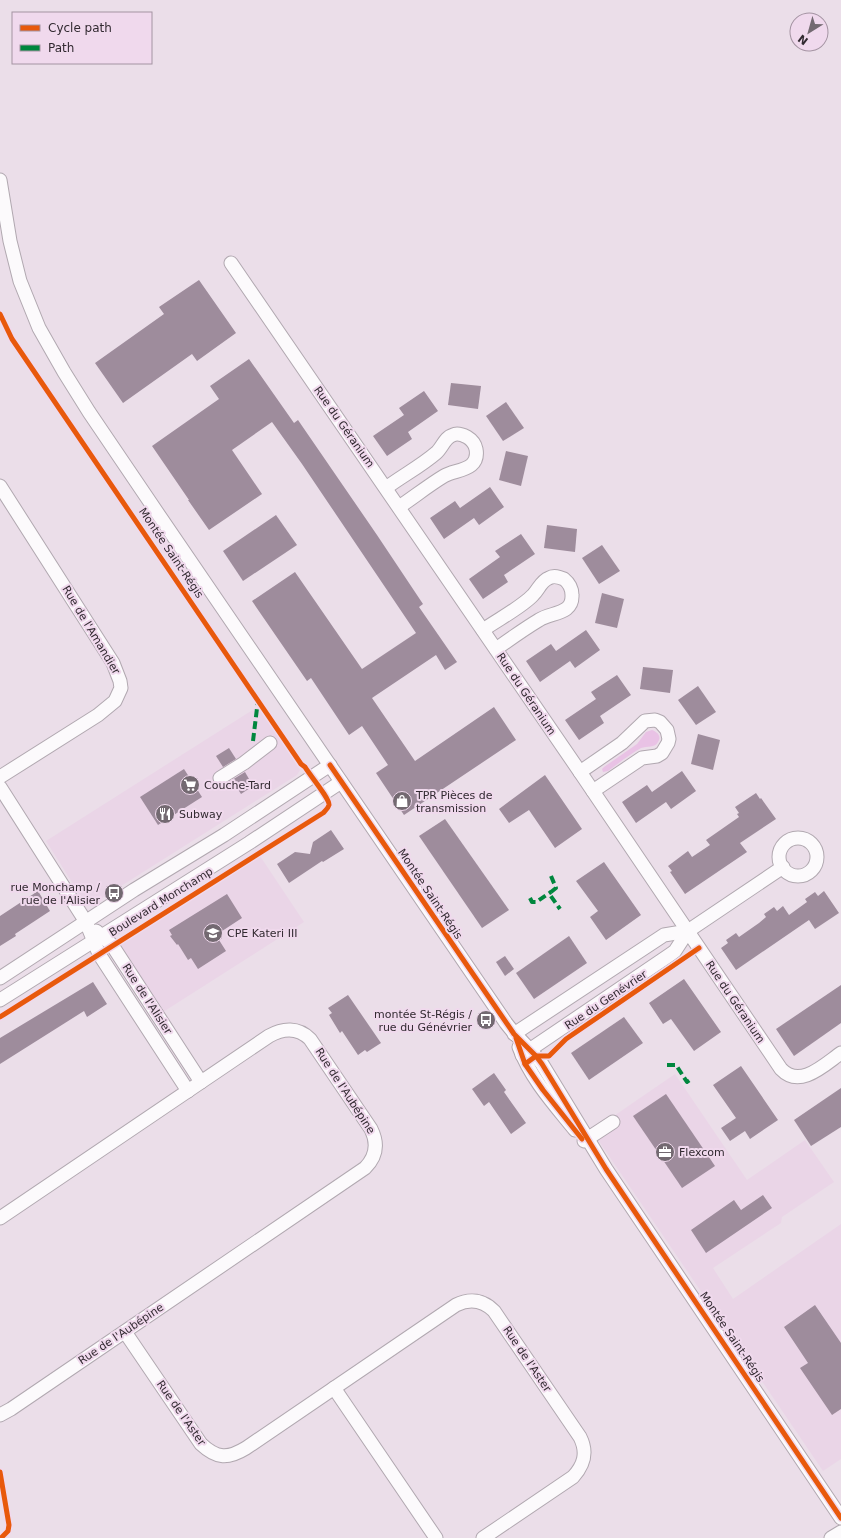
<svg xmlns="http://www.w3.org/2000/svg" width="841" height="1538" viewBox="0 0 841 1538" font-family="'DejaVu Sans',sans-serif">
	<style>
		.built { fill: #ead5e7 }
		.green { fill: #e9c2e5 }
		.building { fill: #9e8c9c }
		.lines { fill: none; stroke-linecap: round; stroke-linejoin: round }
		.minor-casing { stroke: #b1a8b0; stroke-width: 15 }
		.minor { stroke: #fcfafc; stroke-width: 13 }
		.quiet { stroke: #00873e; stroke-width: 4; stroke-dasharray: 8 4; stroke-linecap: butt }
		.cycleway-casing { stroke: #f0d9ed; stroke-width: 8 }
		.cycleway { stroke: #e8590c; stroke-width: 5 }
		.labels { text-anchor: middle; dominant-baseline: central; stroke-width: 4; stroke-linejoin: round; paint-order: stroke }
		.street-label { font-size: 11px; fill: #322a31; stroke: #f0d9ed }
		.poi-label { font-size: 11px; fill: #322a31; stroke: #f0d9ed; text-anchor: start }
	</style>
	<rect width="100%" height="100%" fill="#ebdee9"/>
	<g class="built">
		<path d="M 259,707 L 300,770 L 297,775 L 102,898 L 96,900 L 86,896 L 84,899 L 80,895 L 46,841 L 251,711 Z"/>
		<path d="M 260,856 L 304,922 L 163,1012 L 125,952 L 121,946 L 122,943 Z"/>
		<path d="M 675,1074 L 747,1180 L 805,1140 L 834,1182 L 782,1217 L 781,1223 L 713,1268 L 733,1299 L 841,1224 L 841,1459 L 823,1471 L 592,1131 Z"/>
	</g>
	<path class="green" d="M 652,730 C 657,732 662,736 658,742 C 655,748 647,746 641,748 C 630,754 619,763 608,771 L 603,772 L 602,769 L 604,767 L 637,744 L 646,732 Z"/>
	<g class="building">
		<path d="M 199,280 L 236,333 L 197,361 L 192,354 L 123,403 L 95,363 L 164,314 L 159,307 Z"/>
		<path d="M 249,359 L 294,423 L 298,420 L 377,535 L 423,604 L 419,607 L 457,662 L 445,670 L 436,655 L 372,698 L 415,761 L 494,707 L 516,740 L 404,815 L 376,773 L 388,765 L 362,726 L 349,735 L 311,678 L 307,681 L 252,601 L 295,572 L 362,669 L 416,633 L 302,464 L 272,422 L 232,450 L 262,494 L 209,530 L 188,500 L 189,500 L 152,446 L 219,399 L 210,386 Z"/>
		<path d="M 451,383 L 481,386 L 478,409 L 448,405 Z"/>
		<path d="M 424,391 L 438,411 L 408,432 L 412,439 L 387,456 L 373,436 L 404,415 L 399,408 Z"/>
		<path d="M 506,402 L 524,428 L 503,441 L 486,416 Z"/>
		<path d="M 506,451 L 528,456 L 521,486 L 499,480 Z"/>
		<path d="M 490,487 L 504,507 L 479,525 L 474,518 L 444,539 L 430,518 L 455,501 L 460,508 Z"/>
		<path d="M 276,515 L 297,545 L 243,581 L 223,551 Z"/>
		<path d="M 547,525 L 577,529 L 575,552 L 544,548 Z"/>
		<path d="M 521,534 L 535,554 L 504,575 L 508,582 L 483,599 L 469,579 L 500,557 L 495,551 Z"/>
		<path d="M 602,545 L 620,571 L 599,584 L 582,558 Z"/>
		<path d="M 602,593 L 624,599 L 617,628 L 595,623 Z"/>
		<path d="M 586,630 L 600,650 L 575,668 L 570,661 L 540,682 L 526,661 L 551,644 L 556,651 Z"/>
		<path d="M 643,667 L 673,670 L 670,693 L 640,689 Z"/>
		<path d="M 617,675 L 631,695 L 600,716 L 604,723 L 579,740 L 565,720 L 596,699 L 591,692 Z"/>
		<path d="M 698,686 L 716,712 L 696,725 L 678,700 Z"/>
		<path d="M 698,734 L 720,740 L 713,770 L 691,764 Z"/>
		<path d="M 229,748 L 236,759 L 223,767 L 216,756 Z"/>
		<path d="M 184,769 L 202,797 L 158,825 L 140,797 Z"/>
		<path d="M 682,771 L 696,791 L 671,809 L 666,802 L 636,823 L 622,802 L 647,785 L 652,792 Z"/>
		<path d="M 245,772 L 253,786 L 241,794 L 232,780 Z"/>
		<path d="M 545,775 L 582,829 L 555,848 L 529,810 L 509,823 L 499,809 Z"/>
		<path d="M 756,793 L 760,799 L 761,798 L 776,819 L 740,843 L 747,852 L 685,894 L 670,872 L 672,871 L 668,866 L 688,851 L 692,857 L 710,845 L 706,840 L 739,817 L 737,814 L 739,813 L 735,807 Z"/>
		<path d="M 445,819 L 509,910 L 482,928 L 419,836 Z"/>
		<path d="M 331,830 L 344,849 L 323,862 L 322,861 L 289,883 L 277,864 L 295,852 L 310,854 L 313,842 Z"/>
		<path d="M 604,862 L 641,915 L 606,940 L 590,917 L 598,911 L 576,881 Z"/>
		<path d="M 38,891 L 50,911 L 15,934 L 16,936 L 0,946 L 0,916 Z"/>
		<path d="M 824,891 L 839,913 L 815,929 L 809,920 L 736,970 L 721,948 L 728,943 L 726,940 L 736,933 L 739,937 L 759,923 L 766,917 L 764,914 L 774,907 L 777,911 L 783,906 L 789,915 L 807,902 L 805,899 L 815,892 L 818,896 Z"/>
		<path d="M 227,894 L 242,918 L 219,933 L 222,938 L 219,940 L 226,951 L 198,969 L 191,958 L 188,960 L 178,944 L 177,945 L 170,936 L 172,935 L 169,930 Z"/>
		<path d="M 569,936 L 587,963 L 534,999 L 516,973 Z"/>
		<path d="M 505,956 L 514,969 L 505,976 L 496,962 Z"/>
		<path d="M 684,979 L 721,1032 L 694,1051 L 671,1019 L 663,1024 L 649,1003 Z"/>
		<path d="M 93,982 L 107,1004 L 87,1017 L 84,1011 L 0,1064 L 0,1038 Z"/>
		<path d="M 841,985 L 841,1023 L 794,1056 L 776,1029 Z"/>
		<path d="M 348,995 L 381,1043 L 367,1052 L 365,1050 L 358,1055 L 342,1031 L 340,1033 L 329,1015 L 332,1013 L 328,1008 Z"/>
		<path d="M 624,1017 L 643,1043 L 589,1080 L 571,1053 Z"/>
		<path d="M 741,1066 L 778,1120 L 750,1139 L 745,1131 L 730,1141 L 721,1128 L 736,1118 L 713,1085 Z"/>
		<path d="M 494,1073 L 506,1090 L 504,1092 L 526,1123 L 511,1134 L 489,1102 L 484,1106 L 472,1089 Z"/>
		<path d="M 841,1088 L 841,1127 L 811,1146 L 794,1120 Z"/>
		<path d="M 666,1094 L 715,1166 L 682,1188 L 633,1116 Z"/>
		<path d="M 763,1195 L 772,1208 L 706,1253 L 691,1230 L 734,1200 L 741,1210 Z"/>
		<path d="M 815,1305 L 841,1343 L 841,1409 L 832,1415 L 800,1368 L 808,1363 L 784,1327 Z"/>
	</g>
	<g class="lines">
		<g class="minor-casing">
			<g id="minor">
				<path d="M 0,180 L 10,241 L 20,281 L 39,328 L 64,372 L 89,412 L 152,505 L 506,1023 C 517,1038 531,1049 542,1064 L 606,1169 L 841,1518"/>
				<path d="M 231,263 L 580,772 L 781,1069 C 800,1089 824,1065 841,1053"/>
				<path d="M 0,486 L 113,663 L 120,681 L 121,688 L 115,701 L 98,715 L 0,777"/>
				<path d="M 386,488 C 402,476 421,466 436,453 C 442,448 445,437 453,435 C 457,433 463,435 467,437 C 472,440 475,444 476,449 C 480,471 456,469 444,476 C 429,485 414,497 399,507"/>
				<path d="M 483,630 C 497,620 522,607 533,595 C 539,589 541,581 549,578 C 554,575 559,577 564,579 C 569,583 572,588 572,595 C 573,615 551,612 539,620 C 524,629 510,639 496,649"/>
				<path d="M 580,772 L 622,743 L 645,721 L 655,720 L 660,722 L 667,730 L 669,739 L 668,743 L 662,753 L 657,756 L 642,758 L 593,791"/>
				<path d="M 220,778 L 244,763 L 270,743"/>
				<path d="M 0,787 L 86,922 L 99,954 L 188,1091"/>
				<circle cx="798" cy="857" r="19"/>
				<path d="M 96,931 L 112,945 L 201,1082"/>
				<path d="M 0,978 L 134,890 L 224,835 L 330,765"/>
				<path d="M 0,1000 L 249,843 L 341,782"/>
				<path d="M 514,1034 L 664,935 L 688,931"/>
				<path d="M 519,1047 C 531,1079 554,1104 575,1130"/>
				<path d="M 522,1055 L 671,954 L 675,951 L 688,931 L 783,867"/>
				<path d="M 584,1141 L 613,1122"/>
				<path d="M 0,1218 L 269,1036 C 283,1028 298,1027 310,1039 L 371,1129 C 378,1143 377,1156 365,1168 L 11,1409 L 0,1415"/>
				<path d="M 125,1332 L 201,1444 C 217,1459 228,1459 246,1448 L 456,1305 C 470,1298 483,1300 494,1311 L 580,1437 C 588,1453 584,1465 573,1477 L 483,1538"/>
				<path d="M 334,1388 L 436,1538"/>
				<path d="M 831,1538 L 841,1532"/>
			</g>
		</g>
		<use href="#minor" class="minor"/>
		<g class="quiet">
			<path d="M 253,741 L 258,700"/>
			<path d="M 551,876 L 556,888 L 551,892 L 550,895 L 560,909"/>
			<path d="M 530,898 L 532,902 L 536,902 L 551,892"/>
			<path d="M 667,1065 L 676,1065 L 687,1082 L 691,1079"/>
		</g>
		<g class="cycleway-casing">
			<g id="cycleway">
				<path d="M 0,314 L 12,339 L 301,764 L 305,767 C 309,774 330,799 329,805 C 328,809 325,811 323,813 L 0,1017"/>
				<path d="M 330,765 L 514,1034 L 536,1056 L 542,1064 L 606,1169 L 841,1518"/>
				<path d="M 516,1038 L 525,1064 L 543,1090 L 582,1139"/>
				<path d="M 525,1064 L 536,1056 L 549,1056 L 566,1039 L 699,948"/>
				<path d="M 0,1472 L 9,1525 L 8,1531 L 1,1538"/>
			</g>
		</g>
		<use href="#cycleway" class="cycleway"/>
	</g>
	<defs>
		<g id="supermarket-disc" transform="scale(1)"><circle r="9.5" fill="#736971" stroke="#f0d9ed"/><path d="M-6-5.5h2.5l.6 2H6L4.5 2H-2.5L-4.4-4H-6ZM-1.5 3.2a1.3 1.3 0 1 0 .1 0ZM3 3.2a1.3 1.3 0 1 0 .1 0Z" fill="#fff"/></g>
		<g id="shop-disc" transform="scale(1)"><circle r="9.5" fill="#736971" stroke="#f0d9ed"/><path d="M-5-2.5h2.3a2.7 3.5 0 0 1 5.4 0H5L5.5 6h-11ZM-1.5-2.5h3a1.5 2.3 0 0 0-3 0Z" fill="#fff"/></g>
		<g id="restaurant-disc" transform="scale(1)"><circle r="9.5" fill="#736971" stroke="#f0d9ed"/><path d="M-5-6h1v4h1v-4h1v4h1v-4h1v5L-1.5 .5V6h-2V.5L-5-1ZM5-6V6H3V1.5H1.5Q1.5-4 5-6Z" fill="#fff"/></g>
		<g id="bus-disc" transform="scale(1)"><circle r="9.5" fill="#736971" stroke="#f0d9ed"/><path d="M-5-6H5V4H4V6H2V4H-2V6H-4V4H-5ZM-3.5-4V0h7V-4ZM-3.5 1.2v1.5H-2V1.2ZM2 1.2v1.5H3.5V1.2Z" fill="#fff"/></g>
		<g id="school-disc" transform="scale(1)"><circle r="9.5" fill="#736971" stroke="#f0d9ed"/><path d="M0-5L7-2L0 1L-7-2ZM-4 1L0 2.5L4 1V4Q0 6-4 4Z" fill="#fff"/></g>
		<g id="office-disc" transform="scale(1)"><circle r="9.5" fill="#736971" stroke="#f0d9ed"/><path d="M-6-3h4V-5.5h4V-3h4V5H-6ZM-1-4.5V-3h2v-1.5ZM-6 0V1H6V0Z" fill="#fff"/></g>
	</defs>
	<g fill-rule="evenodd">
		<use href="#supermarket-disc" x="190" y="785"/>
		<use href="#shop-disc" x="402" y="801"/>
		<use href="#restaurant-disc" x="165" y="814"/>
		<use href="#bus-disc" x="114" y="893"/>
		<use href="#school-disc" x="213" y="933"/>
		<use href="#bus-disc" x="486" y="1020"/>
		<use href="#office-disc" x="665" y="1152"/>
	</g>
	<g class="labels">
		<g class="street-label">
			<text transform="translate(344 427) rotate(55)">Rue du Géranium</text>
			<text transform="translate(171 553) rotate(56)">Montée Saint-Régis</text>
			<text transform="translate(91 630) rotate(59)">Rue de l'Amandier</text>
			<text transform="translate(526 694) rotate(56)">Rue du Géranium</text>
			<text transform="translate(430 894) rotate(56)">Montée Saint-Régis</text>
			<text transform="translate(161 902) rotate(-32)">Boulevard Monchamp</text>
			<text transform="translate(147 999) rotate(57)">Rue de l'Alisier</text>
			<text transform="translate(606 1000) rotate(-34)">Rue du Genévrier</text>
			<text transform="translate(735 1002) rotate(56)">Rue du Géranium</text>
			<text transform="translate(345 1091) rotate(57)">Rue de l'Aubépine</text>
			<text transform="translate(121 1334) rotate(-34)">Rue de l'Aubépine</text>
			<text transform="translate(732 1337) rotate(56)">Montée Saint-Régis</text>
			<text transform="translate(527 1359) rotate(56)">Rue de l'Aster</text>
			<text transform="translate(181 1413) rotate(55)">Rue de l'Aster</text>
		</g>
		<g class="poi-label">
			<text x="204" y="785">Couche-Tard</text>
			<text x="416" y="795">TPR Pièces de<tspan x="416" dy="13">transmission</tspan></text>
			<text x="179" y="814">Subway</text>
			<text x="100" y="887" text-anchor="end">rue Monchamp /<tspan x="100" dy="13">rue de l'Alisier</tspan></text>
			<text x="227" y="933">CPE Kateri III</text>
			<text x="472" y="1014" text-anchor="end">montée St-Régis /<tspan x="472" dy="13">rue du Génévrier</tspan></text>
			<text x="679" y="1152">Flexcom</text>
		</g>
	</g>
	<rect x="12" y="12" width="140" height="52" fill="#f0d9ed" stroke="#a493a2"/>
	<rect x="20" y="25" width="20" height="6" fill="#e8590c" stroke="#a493a2"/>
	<text x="48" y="32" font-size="12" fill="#322a31">Cycle path</text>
	<rect x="20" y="45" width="20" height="6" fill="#00873e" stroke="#a493a2"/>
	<text x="48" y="52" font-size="12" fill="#322a31">Path</text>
	<g transform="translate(809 32) rotate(217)"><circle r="19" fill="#f0d9ed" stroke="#a493a2"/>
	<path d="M0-3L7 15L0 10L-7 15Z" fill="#736971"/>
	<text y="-6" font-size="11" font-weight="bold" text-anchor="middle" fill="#322a31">N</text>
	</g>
</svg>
